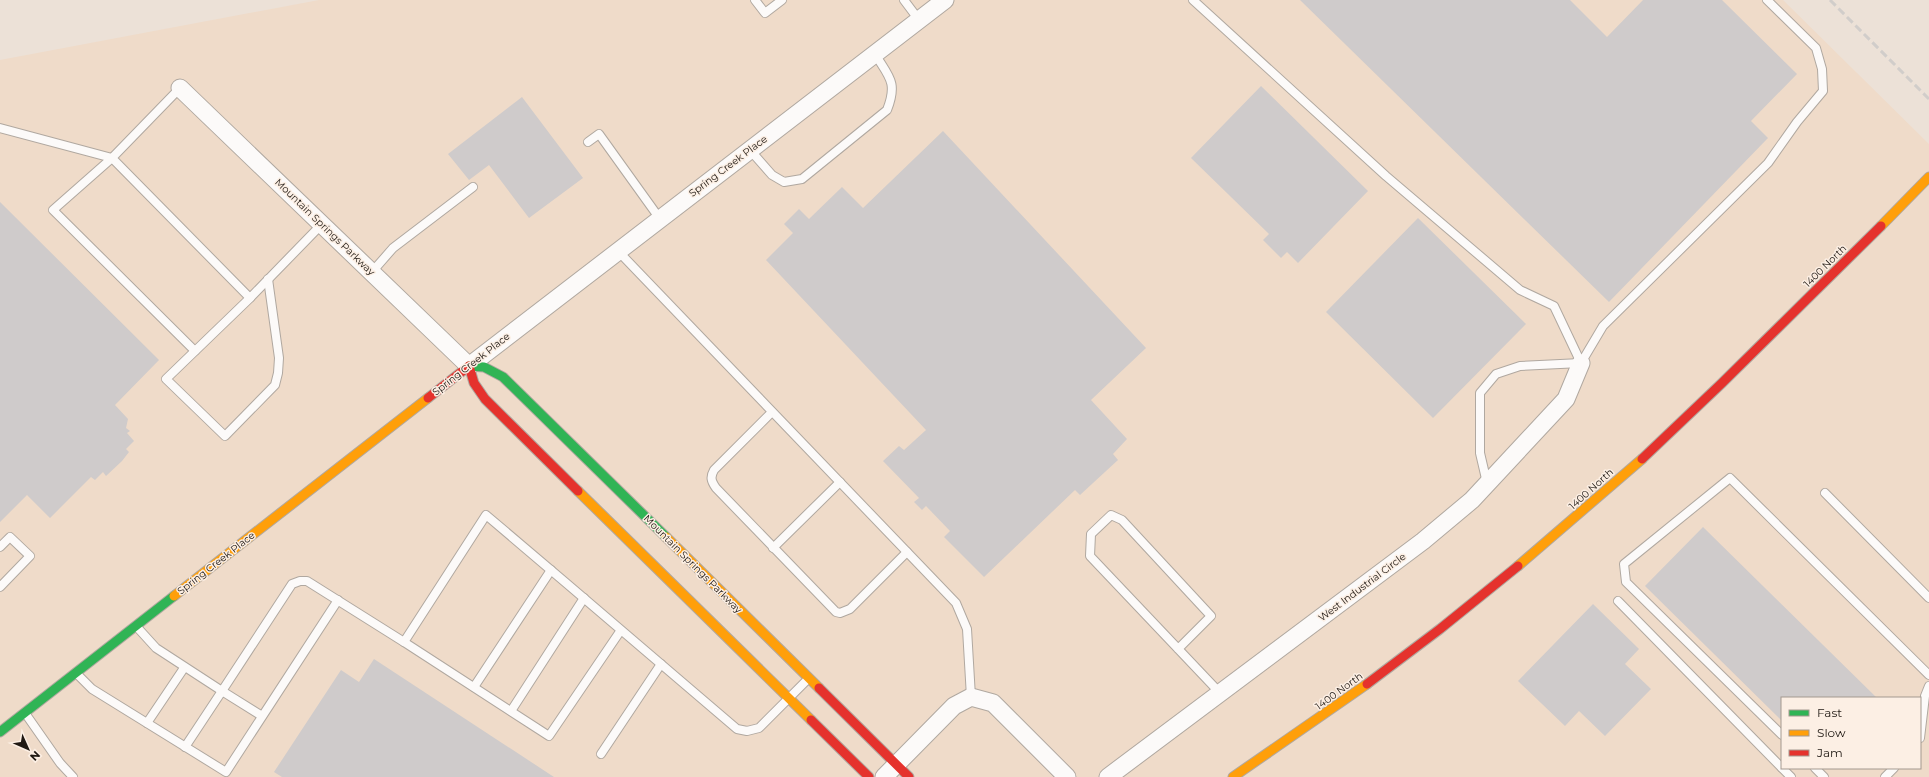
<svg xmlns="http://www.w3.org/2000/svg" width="1929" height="777" viewBox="0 0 1929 777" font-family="Montserrat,sans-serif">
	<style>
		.built { fill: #efdbc9; fill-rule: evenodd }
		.building { fill: #cfcbcb }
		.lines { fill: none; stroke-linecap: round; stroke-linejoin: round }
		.lane-casing { stroke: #b0a8a0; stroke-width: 10 }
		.street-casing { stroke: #b0a8a0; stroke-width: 19 }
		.fast-casing { stroke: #b0a8a0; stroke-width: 11 }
		.slow-casing { stroke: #b0a8a0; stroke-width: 11 }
		.jam-casing { stroke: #b0a8a0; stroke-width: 11 }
		.lane { stroke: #fcfaf9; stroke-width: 8 }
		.street { stroke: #fcfaf9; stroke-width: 17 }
		.fast { stroke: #30b455; stroke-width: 9 }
		.slow { stroke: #ff9f0a; stroke-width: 9 }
		.jam { stroke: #e5322d; stroke-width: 9 }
		.rail { stroke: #d1cdca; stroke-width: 3; stroke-dasharray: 8 4; stroke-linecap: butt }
		.labels { text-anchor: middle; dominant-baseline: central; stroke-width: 3; stroke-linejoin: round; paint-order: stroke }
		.street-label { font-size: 10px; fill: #201913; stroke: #fcefe4 }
	</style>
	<rect width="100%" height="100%" fill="#ece1d7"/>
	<path class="built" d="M 319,0 L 1783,0 L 1929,144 L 1929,777 L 0,777 L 0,60 ZM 1782,698 L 1920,698 L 1920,768 L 1782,768 Z"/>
	<g class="building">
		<path d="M 1300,0 L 1570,0 L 1607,37 L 1643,0 L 1722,0 L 1797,74 L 1751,121 L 1768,138 L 1609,302 Z"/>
		<path d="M 1261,86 L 1368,191 L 1298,263 L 1287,252 L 1281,258 L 1263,240 L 1269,234 L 1191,158 Z"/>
		<path d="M 522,97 L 583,178 L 529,218 L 489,165 L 469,180 L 448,154 Z"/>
		<path d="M 943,131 L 1146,348 L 1091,400 L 1127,439 L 1113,454 L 1118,460 L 1080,495 L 1075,490 L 984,577 L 944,537 L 950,531 L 926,506 L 922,510 L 914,502 L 919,498 L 883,461 L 899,446 L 904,450 L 926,430 L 766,260 L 793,233 L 784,224 L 799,209 L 809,219 L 842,187 L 863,208 Z"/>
		<path d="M 0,202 L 159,360 L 115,405 L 128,419 L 126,428 L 130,431 L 127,433 L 134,441 L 126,449 L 129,452 L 122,461 L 106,476 L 103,472 L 95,480 L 91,477 L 50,518 L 27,495 L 0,522 Z"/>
		<path d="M 1418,218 L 1526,324 L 1433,418 L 1326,312 Z"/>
		<path d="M 1703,527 L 1877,698 L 1782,698 L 1782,721 L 1645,586 Z"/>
		<path d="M 1593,604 L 1639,649 L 1625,664 L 1651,689 L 1605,736 L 1579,711 L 1565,726 L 1518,681 Z"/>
		<path d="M 374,659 L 554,777 L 282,777 L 274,772 L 341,670 L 359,682 Z"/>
	</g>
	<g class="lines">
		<g class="lane-casing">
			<g id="lane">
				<path d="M 755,0 L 765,13 L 782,0"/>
				<path d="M 904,0 L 919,20"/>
				<path d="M 1193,0 L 1386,176 L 1520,290 L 1554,306 L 1581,363"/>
				<path d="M 180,88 L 112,158 L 250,298 L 322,224"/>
				<path d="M 0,128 L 112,158"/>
				<path d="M 588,142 L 599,134 L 660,219"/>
				<path d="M 750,150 L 772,175 L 784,182 L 802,179 L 887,110 C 898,82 889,77 875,54"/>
				<path d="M 112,158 L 53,210 L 195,351"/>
				<path d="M 618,251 L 956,603 L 967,629 L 971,697"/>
				<path d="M 372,272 L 393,248 L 473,187"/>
				<path d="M 250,298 L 166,379 L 225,436 L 275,385 L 278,373 L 279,358 L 268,279"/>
				<path d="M 1581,363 L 1603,326 L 1768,163 L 1797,122 L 1823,91 L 1822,69 L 1816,48 L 1767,0"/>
				<path d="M 772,412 L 714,470 C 710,477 711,481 716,488 L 836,612 L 840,613 L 850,609 L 907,552"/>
				<path d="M 1487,483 L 1480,453 L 1480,393 L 1496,374 L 1520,366 L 1581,363"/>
				<path d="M 1825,493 L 1929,598"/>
				<path d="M 0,547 L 10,537 L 30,556 L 0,587"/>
				<path d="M 773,548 L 840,482"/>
				<path d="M 1618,601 L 1782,768"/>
				<path d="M 136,626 L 156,648 L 222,691 L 292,584 L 300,581 L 307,581 L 404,642"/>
				<path d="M 621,630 L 549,736 L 404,642 L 486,515 C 570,586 654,658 737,729 L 747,731 L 759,728 L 808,679"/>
				<path d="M 1178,649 L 1211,616 L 1122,520 L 1111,515 L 1091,534 L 1090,556 L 1220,693"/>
				<path d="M 76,673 L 92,689 L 226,772 L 338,600"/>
				<path d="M 474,687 L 551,570"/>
				<path d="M 511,711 L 584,598"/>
				<path d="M 25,713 L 60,763 L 73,777"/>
				<path d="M 147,723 L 184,668"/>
				<path d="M 1782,735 L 1626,582 L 1624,564 L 1730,478 L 1929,675"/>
				<path d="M 1920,738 L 1925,696 L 1929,686"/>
				<path d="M 185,747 L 222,691 L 262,716"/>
				<path d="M 601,754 L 661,664"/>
				<path d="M 1782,768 L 1791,777"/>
				<path d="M 1815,768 L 1824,777"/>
				<path d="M 1885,777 L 1894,768"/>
			</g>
		</g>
		<g class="street-casing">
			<g id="street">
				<path d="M 180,88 L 469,366 L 945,0"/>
				<path d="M 884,777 L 954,706 L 971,697 L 993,703 L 1067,777"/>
				<path d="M 1108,777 L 1423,541 L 1472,500 L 1566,399 L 1581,363"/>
			</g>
		</g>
		<g class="fast-casing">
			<g id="fast">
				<path d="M 469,366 L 484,367 L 503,377 L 666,537"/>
				<path d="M 0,732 L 174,596"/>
			</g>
		</g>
		<g class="slow-casing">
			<g id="slow">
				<path d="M 1881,226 L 1929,177"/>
				<path d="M 578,491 L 811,720"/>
				<path d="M 666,537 L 819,688"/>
				<path d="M 1518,566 L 1642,459"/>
				<path d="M 174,596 L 428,398"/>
				<path d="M 1233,777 L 1367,684"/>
			</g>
		</g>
		<g class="jam-casing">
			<g id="jam">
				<path d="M 469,366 L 474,383 L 485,399 L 578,491"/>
				<path d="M 428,398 L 469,366"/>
				<path d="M 1642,459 L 1722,383 L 1881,226"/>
				<path d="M 1367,684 L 1440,629 L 1518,566"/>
				<path d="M 819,688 L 909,777"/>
				<path d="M 811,720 L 869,777"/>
			</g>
		</g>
		<use href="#lane" class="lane"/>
		<use href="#street" class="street"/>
		<use href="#fast" class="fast"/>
		<use href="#slow" class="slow"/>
		<use href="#jam" class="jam"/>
		<path class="rail" d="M 1830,0 L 1929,99"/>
	</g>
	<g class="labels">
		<g class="street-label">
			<text transform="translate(728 166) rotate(-37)">Spring Creek Place</text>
			<text transform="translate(325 227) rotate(44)">Mountain Springs Parkway</text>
			<text transform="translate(1825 266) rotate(-45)">1400 North</text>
			<text transform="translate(471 364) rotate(-38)">Spring Creek Place</text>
			<text transform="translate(1591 489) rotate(-42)">1400 North</text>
			<text transform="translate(216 563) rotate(-38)">Spring Creek Place</text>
			<text transform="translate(693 564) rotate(45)">Mountain Springs Parkway</text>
			<text transform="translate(1362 587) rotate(-37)">West Industrial Circle</text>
			<text transform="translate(1339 691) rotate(-36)">1400 North</text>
		</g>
	</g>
	<rect x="1781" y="697" width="140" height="72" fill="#fcefe4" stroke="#a49990"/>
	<rect x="1789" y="710" width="20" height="6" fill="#30b455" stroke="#a49990"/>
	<text x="1817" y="717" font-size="12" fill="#201913">Fast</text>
	<rect x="1789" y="730" width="20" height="6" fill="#ff9f0a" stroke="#a49990"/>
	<text x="1817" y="737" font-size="12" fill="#201913">Slow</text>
	<rect x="1789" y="750" width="20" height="6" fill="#e5322d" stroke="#a49990"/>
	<text x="1817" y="757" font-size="12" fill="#201913">Jam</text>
	<g transform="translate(28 749) rotate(135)" stroke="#fcefe4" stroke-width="3" paint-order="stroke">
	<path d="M0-3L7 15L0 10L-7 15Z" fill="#201913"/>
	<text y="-6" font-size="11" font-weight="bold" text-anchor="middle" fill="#201913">N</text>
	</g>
</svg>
